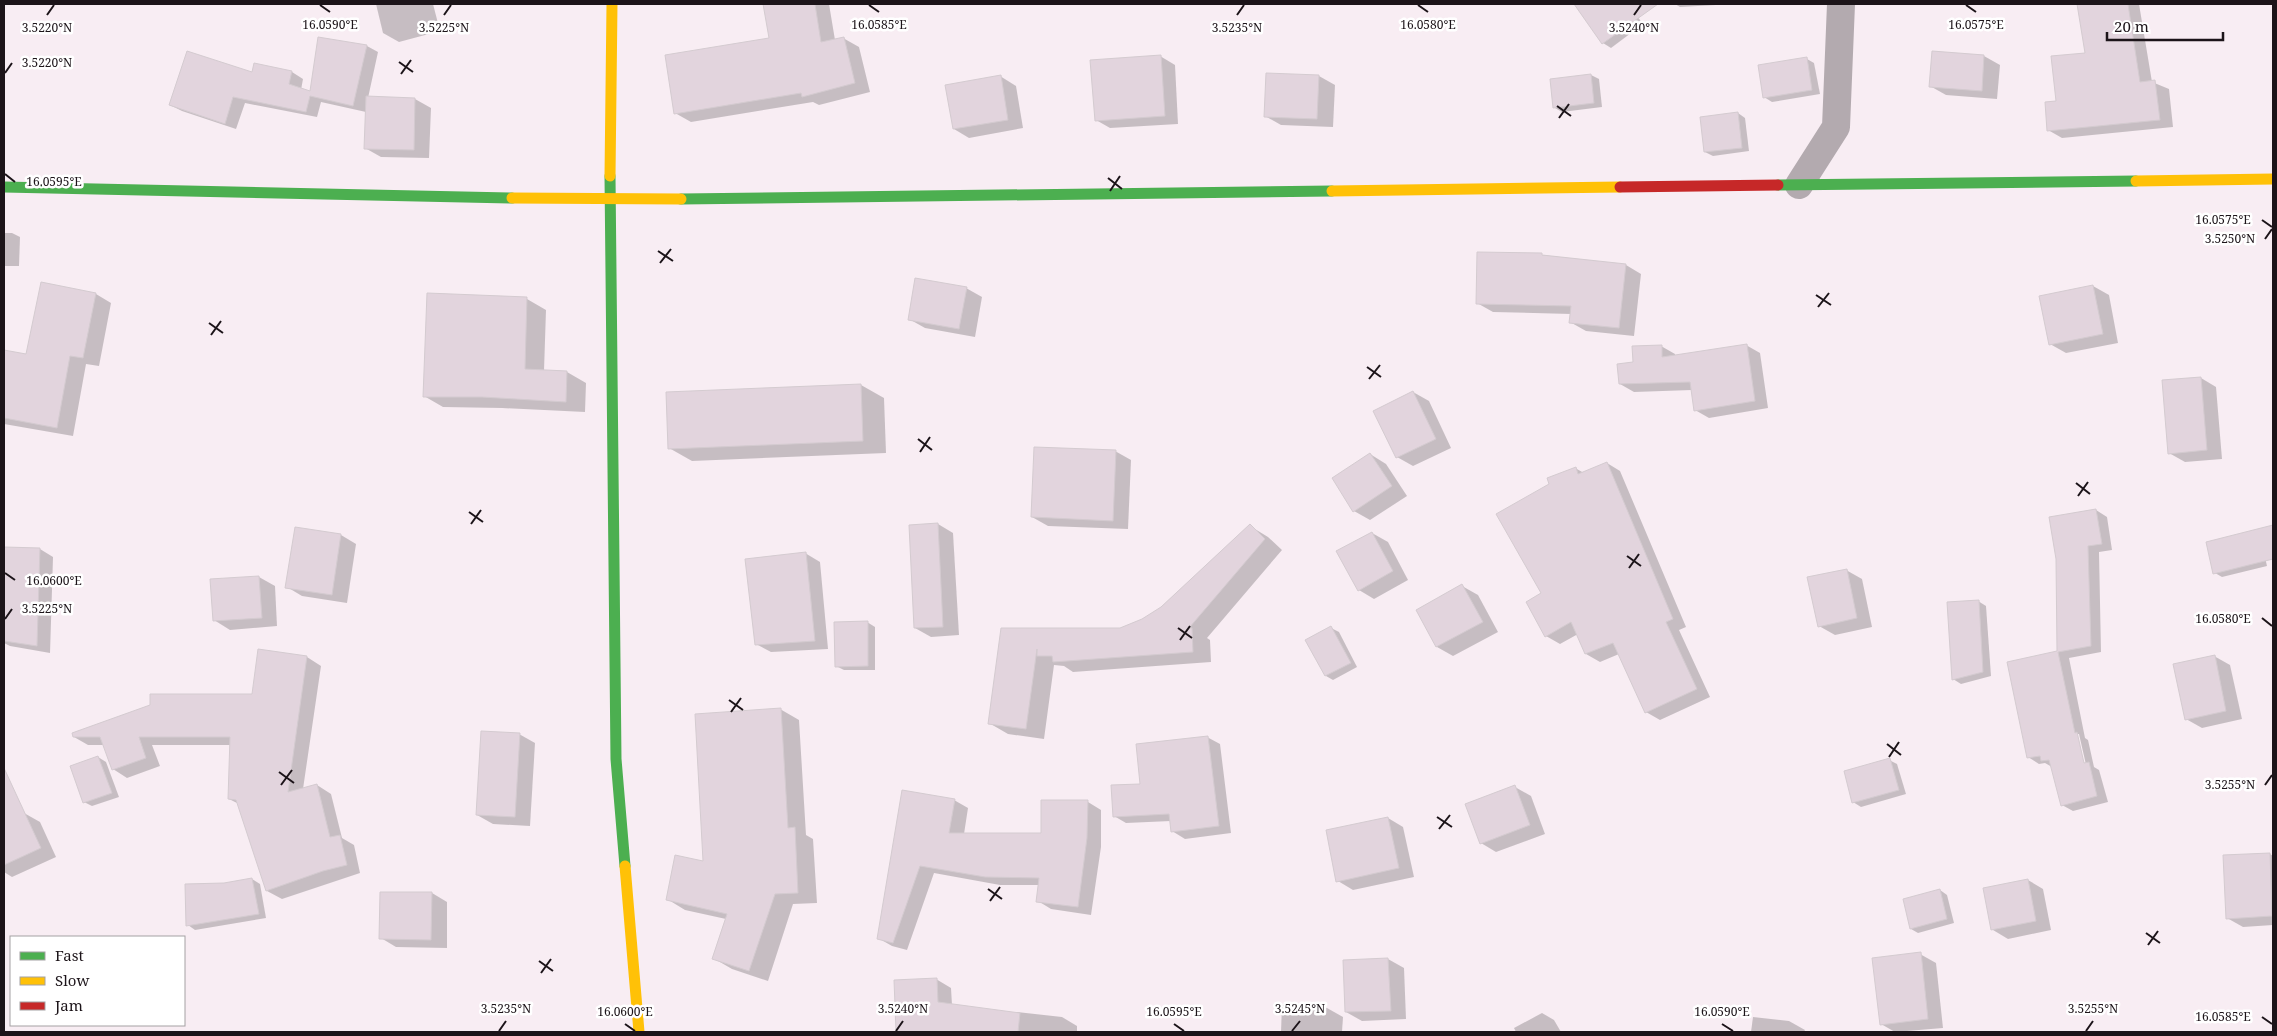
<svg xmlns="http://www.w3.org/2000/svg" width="2277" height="1036" viewBox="0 0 2277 1036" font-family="'Noto Serif',serif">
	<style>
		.shadow { fill: #0003; fill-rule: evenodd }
		.building { fill: #e2d4dd; stroke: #d4cbd0 }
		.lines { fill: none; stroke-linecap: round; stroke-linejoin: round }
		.street { stroke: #b3aaaf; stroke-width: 28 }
		.fast { stroke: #4caf50; stroke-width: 11 }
		.slow { stroke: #ffc107; stroke-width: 11 }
		.jam { stroke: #c62828; stroke-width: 11 }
		.ticks { fill: none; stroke: #1c1419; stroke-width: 2 }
		.ticks-label { font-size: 12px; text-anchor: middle; fill: #1c1419; stroke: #fff; stroke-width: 5; stroke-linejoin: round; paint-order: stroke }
	</style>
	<rect width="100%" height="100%" fill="#f8edf3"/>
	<g class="shadow">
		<path d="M 376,4 L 433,4 L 440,31 L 399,42 L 383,33 Z"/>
		<path d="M 765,4 L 829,4 L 835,40 L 843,38 L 859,47 L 870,92 L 819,105 L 813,102 L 691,122 L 675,113 L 770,39 Z"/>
		<path d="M 1596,4 L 1628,4 L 1643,24 L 1611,48 L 1603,43 L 1582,14 Z"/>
		<path d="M 1675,4 L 1734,4 L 1680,7 Z"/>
		<path d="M 2078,4 L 2139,4 L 2152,82 L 2169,89 L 2173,127 L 2062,138 L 2048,130 L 2057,102 L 2086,54 Z"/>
		<path d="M 367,46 L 378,52 L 368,98 L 415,99 L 431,108 L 429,158 L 381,157 L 365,148 L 366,112 L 321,102 L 317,117 L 245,103 L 236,129 L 182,111 L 170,105 L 253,74 L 255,64 L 292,72 L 303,79 L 301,90 L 311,93 Z"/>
		<path d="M 1160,56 L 1175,65 L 1178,124 L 1110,128 L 1096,120 Z"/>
		<path d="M 1984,56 L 2000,65 L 1997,99 L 1946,95 L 1930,86 Z"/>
		<path d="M 1807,59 L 1814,63 L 1820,94 L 1772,102 L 1764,97 Z"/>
		<path d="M 1591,75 L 1599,79 L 1602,107 L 1562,112 L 1555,108 Z"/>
		<path d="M 1000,76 L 1016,86 L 1023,128 L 969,138 L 954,129 Z"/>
		<path d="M 1319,76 L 1335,85 L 1333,127 L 1281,125 L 1265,116 Z"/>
		<path d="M 1738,113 L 1745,118 L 1749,151 L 1713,156 L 1705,152 Z"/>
		<path d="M 4,233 L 12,233 L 20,237 L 19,266 L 4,266 Z"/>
		<path d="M 1542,255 L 1626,265 L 1641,274 L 1634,336 L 1586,331 L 1570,322 L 1571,314 L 1493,312 L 1477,303 Z"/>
		<path d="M 2093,286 L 2109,295 L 2118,343 L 2066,353 L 2050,344 Z"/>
		<path d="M 966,288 L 982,297 L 975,337 L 925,328 L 909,319 Z"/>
		<path d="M 96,294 L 111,303 L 99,366 L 86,364 L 73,436 L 4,424 L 4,351 L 27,355 Z"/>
		<path d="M 429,294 L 527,299 L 546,310 L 544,371 L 567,372 L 586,383 L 585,412 L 502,408 L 443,407 L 424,396 Z"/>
		<path d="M 1746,345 L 1760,353 L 1768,408 L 1709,418 L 1695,410 L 1692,390 L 1634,392 L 1620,384 L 1634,363 L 1661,346 L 1675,354 L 1675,356 Z"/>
		<path d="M 2201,378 L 2216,387 L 2222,459 L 2185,462 L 2169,453 Z"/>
		<path d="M 861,385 L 884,398 L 886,453 L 692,461 L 669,448 L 667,393 Z"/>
		<path d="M 1413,392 L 1429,401 L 1451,448 L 1413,466 L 1397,457 Z"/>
		<path d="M 1115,451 L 1131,460 L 1128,529 L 1048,526 L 1032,517 Z"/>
		<path d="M 1370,454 L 1386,464 L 1407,496 L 1370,520 L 1354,511 Z"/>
		<path d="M 1607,463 L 1620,471 L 1686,627 L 1679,630 L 1710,697 L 1660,720 L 1646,712 L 1619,654 L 1600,662 L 1586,654 L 1578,634 L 1560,644 L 1546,636 L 1542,594 L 1551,485 L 1575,468 L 1584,473 Z"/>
		<path d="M 2096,510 L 2107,517 L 2112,550 L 2099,552 L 2101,652 L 2069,658 L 2085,738 L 2088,740 L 2094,767 L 2099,770 L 2108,802 L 2073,811 L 2062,805 L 2052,767 L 2045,763 L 2039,764 L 2028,757 L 2009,663 L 2059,652 L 2057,559 ZM 2076,734 L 2079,734 L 2087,769 L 2084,769 Z"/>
		<path d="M 938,524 L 953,533 L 959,635 L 931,637 L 915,628 Z"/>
		<path d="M 1250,526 L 1268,537 L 1282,550 L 1207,638 L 1210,640 L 1211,662 L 1073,672 L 1064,666 L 1054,665 L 1044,739 L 1008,734 L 989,723 L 1002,629 L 1120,629 L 1142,620 L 1161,608 Z"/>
		<path d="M 1372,533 L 1388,542 L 1408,580 L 1374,599 L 1359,590 Z"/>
		<path d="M 341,535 L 356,544 L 347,603 L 302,596 L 287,587 Z"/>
		<path d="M 2260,536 L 2267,566 L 2222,577 L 2215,573 Z"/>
		<path d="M 4,548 L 40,549 L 53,557 L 50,653 L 10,646 L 4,643 Z"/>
		<path d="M 805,553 L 820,562 L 828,649 L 771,652 L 756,644 Z"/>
		<path d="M 1846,570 L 1862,579 L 1872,627 L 1835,635 L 1819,626 Z"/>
		<path d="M 259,577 L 275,586 L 277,626 L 230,630 L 214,620 Z"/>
		<path d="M 1462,586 L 1478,595 L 1498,632 L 1453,656 L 1437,647 L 1418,610 Z"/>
		<path d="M 1978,601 L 1986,606 L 1991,676 L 1961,684 L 1953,679 Z"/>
		<path d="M 867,622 L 875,627 L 875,670 L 844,670 L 836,666 Z"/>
		<path d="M 1331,628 L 1339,632 L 1357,667 L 1333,680 L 1326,676 Z"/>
		<path d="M 2214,656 L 2230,665 L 2242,719 L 2202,728 L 2186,719 Z"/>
		<path d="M 307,657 L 321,666 L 303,789 L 317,785 L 331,794 L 342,838 L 354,845 L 360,873 L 282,899 L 267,891 L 239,804 L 229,799 L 231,745 L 152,745 L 160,766 L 127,778 L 113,769 L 104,745 L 88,745 L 74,737 L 253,695 Z"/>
		<path d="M 780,709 L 799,720 L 806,835 L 813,839 L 817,903 L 793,904 L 768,981 L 732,969 L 713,958 L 726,919 L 685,910 L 667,899 L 705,863 Z"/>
		<path d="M 519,734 L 535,743 L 530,826 L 493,824 L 477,815 Z"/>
		<path d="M 1207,737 L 1220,744 L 1231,833 L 1185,839 L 1172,831 L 1171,821 L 1126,823 L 1114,816 L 1142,785 Z"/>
		<path d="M 98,757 L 106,762 L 119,797 L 92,806 L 84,802 Z"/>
		<path d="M 1889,760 L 1897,764 L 1906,794 L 1861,807 L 1853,802 Z"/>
		<path d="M 1515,787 L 1531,796 L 1545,834 L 1496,852 L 1481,843 Z"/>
		<path d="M 954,800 L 968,808 L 964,834 L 1042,834 L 1088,802 L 1101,810 L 1101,847 L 1091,915 L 1051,909 L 1038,901 L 1040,885 L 1000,885 L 934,873 L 907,950 L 892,946 L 878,938 Z"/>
		<path d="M 24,813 L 40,822 L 56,857 L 12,877 L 4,872 L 4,823 Z"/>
		<path d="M 1388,818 L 1403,827 L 1414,877 L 1353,890 L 1338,881 Z"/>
		<path d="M 2270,854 L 2273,856 L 2273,925 L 2243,927 L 2227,918 Z"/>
		<path d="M 252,879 L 260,884 L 266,918 L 195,930 L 188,925 L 224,884 Z"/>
		<path d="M 2028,880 L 2043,889 L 2051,930 L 2008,939 L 1993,930 L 1985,889 Z"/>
		<path d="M 1940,890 L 1947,895 L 1954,923 L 1918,933 L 1911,929 Z"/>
		<path d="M 432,893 L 447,902 L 447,948 L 396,947 L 381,938 Z"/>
		<path d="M 1920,954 L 1936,963 L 1943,1028 L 1895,1032 L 1881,1024 Z"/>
		<path d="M 1388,959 L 1404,968 L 1406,1019 L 1362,1021 L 1346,1012 Z"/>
		<path d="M 936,979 L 951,988 L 952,1005 L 971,1014 L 967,1032 L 898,1032 L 895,982 Z"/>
		<path d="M 1282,1005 L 1327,1008 L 1343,1017 L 1342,1032 L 1281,1032 Z"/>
		<path d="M 1017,1012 L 1062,1017 L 1077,1026 L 1077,1032 L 1014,1032 Z"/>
		<path d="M 1542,1013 L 1554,1020 L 1561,1032 L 1516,1032 L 1514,1028 Z"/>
		<path d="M 1753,1017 L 1789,1021 L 1805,1030 L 1804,1032 L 1751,1032 Z"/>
	</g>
	<g class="building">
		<path d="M 763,4 L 815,4 L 821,42 L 844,37 L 855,83 L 802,97 L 801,93 L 674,114 L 665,55 L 769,38 Z"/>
		<path d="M 1574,4 L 1658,4 L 1602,44 Z"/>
		<path d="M 2077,4 L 2128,4 L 2140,82 L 2155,80 L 2160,120 L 2047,131 L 2045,102 L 2056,101 L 2051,56 L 2085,53 Z"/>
		<path d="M 318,37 L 367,45 L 353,106 L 310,96 L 306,112 L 233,97 L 225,124 L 169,105 L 187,51 L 252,72 L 254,63 L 292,71 L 289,84 L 310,91 Z"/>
		<path d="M 1932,51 L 1984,55 L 1982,91 L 1929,87 Z"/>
		<path d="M 1161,55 L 1165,116 L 1095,121 L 1090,60 Z"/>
		<path d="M 1807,57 L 1812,90 L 1763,98 L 1758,65 Z"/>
		<path d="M 1266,73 L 1319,75 L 1317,119 L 1264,117 Z"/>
		<path d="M 1591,74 L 1594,103 L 1553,108 L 1550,79 Z"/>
		<path d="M 1001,75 L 1008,120 L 953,129 L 945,85 Z"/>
		<path d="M 366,96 L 415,98 L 414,150 L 364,149 Z"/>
		<path d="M 1738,112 L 1742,148 L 1704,152 L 1700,117 Z"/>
		<path d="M 1477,252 L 1542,253 L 1542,255 L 1626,264 L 1619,328 L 1569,323 L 1571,306 L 1476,304 Z"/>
		<path d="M 915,278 L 967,287 L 959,329 L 908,320 Z"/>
		<path d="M 41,282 L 96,293 L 83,358 L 70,356 L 57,428 L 4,418 L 4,350 L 26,354 Z"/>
		<path d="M 2093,285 L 2103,334 L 2049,345 L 2039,296 Z"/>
		<path d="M 427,293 L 527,297 L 525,369 L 567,371 L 566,402 L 482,397 L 423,397 Z"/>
		<path d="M 1747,344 L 1755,401 L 1694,411 L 1690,382 L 1619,384 L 1617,364 L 1633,362 L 1632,346 L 1662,345 L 1662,357 Z"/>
		<path d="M 2201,377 L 2207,450 L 2168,454 L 2162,380 Z"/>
		<path d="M 861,384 L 863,441 L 668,449 L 666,392 Z"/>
		<path d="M 1413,391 L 1436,439 L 1396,458 L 1373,411 Z"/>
		<path d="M 1034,447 L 1116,450 L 1113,521 L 1031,517 Z"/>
		<path d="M 1370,453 L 1392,486 L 1353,512 L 1332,478 Z"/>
		<path d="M 1607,462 L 1673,619 L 1666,622 L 1697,689 L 1645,713 L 1613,643 L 1585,654 L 1571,622 L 1545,637 L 1526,602 L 1541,593 L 1496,514 L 1549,484 L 1547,478 L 1576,467 L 1578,474 Z"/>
		<path d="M 2096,509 L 2102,544 L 2088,546 L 2091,646 L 2058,652 L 2075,733 L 2077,732 L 2084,763 L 2089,762 L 2097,796 L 2061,806 L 2049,760 L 2041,761 L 2040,756 L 2027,758 L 2007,662 L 2057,651 L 2056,559 L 2049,517 Z"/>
		<path d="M 938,523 L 943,627 L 914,628 L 909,525 Z"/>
		<path d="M 1250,524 L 1265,539 L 1189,628 L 1192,628 L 1193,652 L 1053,662 L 1052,656 L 1037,656 L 1037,649 L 1026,729 L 988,724 L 1001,628 L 1120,628 L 1142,619 L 1161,607 Z"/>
		<path d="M 2273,525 L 2273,559 L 2213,574 L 2206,542 Z"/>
		<path d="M 295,527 L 341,534 L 332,595 L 285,588 Z"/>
		<path d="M 1372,532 L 1393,571 L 1358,591 L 1336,551 Z"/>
		<path d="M 4,547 L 40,548 L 37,646 L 4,641 Z"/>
		<path d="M 806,552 L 815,641 L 755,645 L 745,559 Z"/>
		<path d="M 1847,569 L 1857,618 L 1818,627 L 1807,577 Z"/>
		<path d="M 259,576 L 262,618 L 213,621 L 210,579 Z"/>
		<path d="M 1462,584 L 1483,622 L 1436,647 L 1416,610 Z"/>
		<path d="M 1979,600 L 1983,672 L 1952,680 L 1947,602 Z"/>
		<path d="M 868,621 L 868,666 L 835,667 L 834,622 Z"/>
		<path d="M 1331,626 L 1351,663 L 1325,676 L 1305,640 Z"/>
		<path d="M 258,649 L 307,656 L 288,792 L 317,784 L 330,837 L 340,835 L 347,865 L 323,871 L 266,891 L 236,800 L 228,799 L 230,737 L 139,737 L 146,758 L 112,770 L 100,737 L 73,737 L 72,733 L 150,705 L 150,694 L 252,694 Z"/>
		<path d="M 2215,655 L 2226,711 L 2185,720 L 2173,664 Z"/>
		<path d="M 781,708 L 788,828 L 795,827 L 798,893 L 775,894 L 749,971 L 712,959 L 727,914 L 666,900 L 675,855 L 703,861 L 695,714 Z"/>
		<path d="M 481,731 L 520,733 L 515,817 L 476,815 Z"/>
		<path d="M 1208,736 L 1219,826 L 1171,832 L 1169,814 L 1113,817 L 1111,785 L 1140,784 L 1136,744 Z"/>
		<path d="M 98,756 L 112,793 L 83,803 L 70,766 Z"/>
		<path d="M 1890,758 L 1899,790 L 1852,803 L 1844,771 Z"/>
		<path d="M 4,768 L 41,848 L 4,865 Z"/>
		<path d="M 1515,785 L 1530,825 L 1480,844 L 1465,804 Z"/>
		<path d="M 902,790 L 955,799 L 949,833 L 1041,833 L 1041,800 L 1088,800 L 1087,838 L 1078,907 L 1036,902 L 1039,878 L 985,877 L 920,866 L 893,943 L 877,939 Z"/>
		<path d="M 1388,817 L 1399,868 L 1336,882 L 1326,830 Z"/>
		<path d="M 2270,853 L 2272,916 L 2226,919 L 2223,855 Z"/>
		<path d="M 252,878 L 259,914 L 186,926 L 185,884 L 224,883 Z"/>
		<path d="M 2028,879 L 2036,921 L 1991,930 L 1983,888 Z"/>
		<path d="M 1940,889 L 1947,919 L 1910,929 L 1903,899 Z"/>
		<path d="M 380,892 L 432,892 L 431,940 L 379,939 Z"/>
		<path d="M 1921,952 L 1928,1019 L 1880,1025 L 1872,958 Z"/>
		<path d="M 1388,958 L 1391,1011 L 1345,1012 L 1343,960 Z"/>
		<path d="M 937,978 L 938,1002 L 1020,1013 L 1018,1032 L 896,1032 L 894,980 Z"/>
	</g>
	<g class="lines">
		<path class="street" d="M 1799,185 L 1836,127 L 1841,4"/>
		<g class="fast">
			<path d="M 610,176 L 616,759 L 625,866"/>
			<path d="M 1778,185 L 2136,181"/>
			<path d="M 4,187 L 512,198"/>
			<path d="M 681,199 L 1332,191"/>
		</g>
		<g class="slow">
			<path d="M 610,176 L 612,4"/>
			<path d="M 2136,181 L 2273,179"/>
			<path d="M 1332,191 L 1620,187"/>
			<path d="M 512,198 L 681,199"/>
			<path d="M 625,866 L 639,1032"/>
		</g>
		<path class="jam" d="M 1620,187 L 1778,185"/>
	</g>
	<path class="ticks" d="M 320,5 L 330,12M 869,5 L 879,12M 1418,5 L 1428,12M 1966,5 L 1976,12M 47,15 L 54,5M 444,15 L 451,5M 1237,15 L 1244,5M 1634,15 L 1641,5M 399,62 L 413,72M 5,73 L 12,63M 401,74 L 411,60M 1557,106 L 1571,116M 1559,118 L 1569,104M 5,174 L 15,182M 1108,178 L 1122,189M 1110,191 L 1120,176M 2262,220 L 2272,227M 2265,239 L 2272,229M 658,251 L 673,261M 660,263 L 671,249M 1816,295 L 1831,305M 1818,307 L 1829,293M 209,323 L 223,333M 211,335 L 221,321M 1367,367 L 1381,377M 1369,379 L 1380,365M 918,439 L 932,450M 920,452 L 930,437M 2076,483 L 2090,494M 2078,496 L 2088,482M 469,512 L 483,522M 471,524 L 481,510M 1627,556 L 1641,566M 1629,568 L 1639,554M 5,573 L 15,580M 2262,618 L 2272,626M 5,619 L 12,609M 1178,628 L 1192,638M 1180,640 L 1190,626M 729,700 L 743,710M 731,712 L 741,698M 1887,744 L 1901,755M 1889,757 L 1899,742M 279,772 L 294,783M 281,785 L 292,770M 2265,785 L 2272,775M 1437,817 L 1452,827M 1439,829 L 1450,815M 988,889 L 1002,899M 990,901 L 1000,887M 2146,933 L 2160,943M 2148,945 L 2158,931M 539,961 L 553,971M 541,973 L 551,959M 2262,1017 L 2272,1024M 625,1024 L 635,1031M 1174,1024 L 1184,1031M 1722,1024 L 1733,1031M 499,1031 L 506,1021M 896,1031 L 903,1021M 1292,1031 L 1300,1021M 2086,1031 L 2093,1021"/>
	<g class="ticks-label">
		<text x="330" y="29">16.0590°E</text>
		<text x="1428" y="29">16.0580°E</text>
		<text x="1976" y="29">16.0575°E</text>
		<text x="879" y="29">16.0585°E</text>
		<text x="47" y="32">3.5220°N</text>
		<text x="1634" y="32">3.5240°N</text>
		<text x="444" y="32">3.5225°N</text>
		<text x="1237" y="32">3.5235°N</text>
		<text x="47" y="67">3.5220°N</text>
		<text x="54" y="186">16.0595°E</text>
		<text x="2223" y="224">16.0575°E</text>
		<text x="2230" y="243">3.5250°N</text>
		<text x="54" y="585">16.0600°E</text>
		<text x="47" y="613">3.5225°N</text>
		<text x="2223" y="623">16.0580°E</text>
		<text x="2230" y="789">3.5255°N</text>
		<text x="506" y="1013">3.5235°N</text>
		<text x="903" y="1013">3.5240°N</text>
		<text x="1300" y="1013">3.5245°N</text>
		<text x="2093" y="1013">3.5255°N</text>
		<text x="625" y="1016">16.0600°E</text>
		<text x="1174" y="1016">16.0595°E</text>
		<text x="1722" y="1016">16.0590°E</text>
		<text x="2223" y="1021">16.0585°E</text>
	</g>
	<rect width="2277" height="1036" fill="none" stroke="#1c1419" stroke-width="10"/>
	<rect x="10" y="936" width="175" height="90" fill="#ffffff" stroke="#a4a1a3"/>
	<rect x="20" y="952" width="25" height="8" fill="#4caf50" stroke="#a4a1a3"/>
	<text x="55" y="961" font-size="15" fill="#1c1419">Fast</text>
	<rect x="20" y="977" width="25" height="8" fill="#ffc107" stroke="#a4a1a3"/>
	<text x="55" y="986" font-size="15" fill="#1c1419">Slow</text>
	<rect x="20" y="1002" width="25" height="8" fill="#c62828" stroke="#a4a1a3"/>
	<text x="55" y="1011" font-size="15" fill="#1c1419">Jam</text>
	<path d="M2107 32v8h116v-8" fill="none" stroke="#1c1419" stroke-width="2.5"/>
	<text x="2114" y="32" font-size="15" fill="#1c1419" stroke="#ffffff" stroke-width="4" paint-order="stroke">20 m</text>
</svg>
